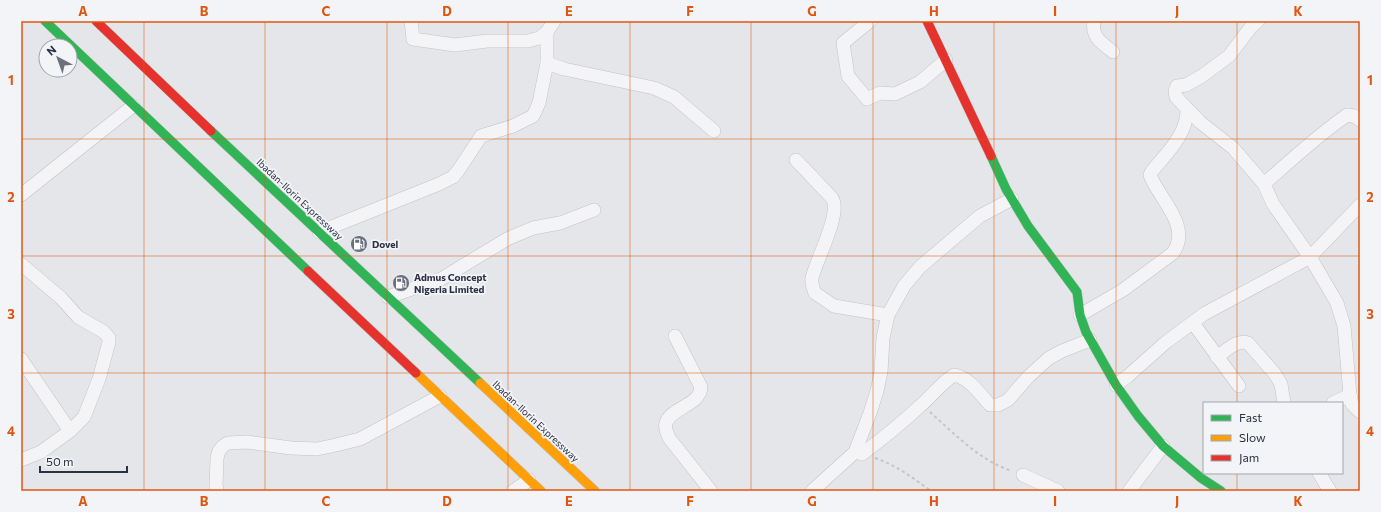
<svg xmlns="http://www.w3.org/2000/svg" width="1381" height="512" viewBox="0 0 1381 512" font-family="Commissioner,sans-serif">
	<style>
		.lines { fill: none; stroke-linecap: round; stroke-linejoin: round }
		.street-casing { stroke: #c2c3c7; stroke-width: 14 }
		.fast-casing { stroke: #c2c3c7; stroke-width: 10 }
		.slow-casing { stroke: #c2c3c7; stroke-width: 10 }
		.jam-casing { stroke: #c2c3c7; stroke-width: 10 }
		.path { stroke: #c4c4c9; stroke-width: 2; stroke-dasharray: 3 3; stroke-linecap: butt }
		.street { stroke: #f4f4f6; stroke-width: 13 }
		.fast { stroke: #30b455; stroke-width: 9 }
		.slow { stroke: #ff9f0a; stroke-width: 9 }
		.jam { stroke: #e5322d; stroke-width: 9 }
		.grid { fill: none; stroke: #df570f; stroke-width: 1; stroke-opacity: 0.55 }
		.labels { text-anchor: middle; dominant-baseline: central; stroke-width: 3.5; stroke-linejoin: round; paint-order: stroke }
		.street-label { font-size: 10px; fill: #2b3043; stroke: #f3f4f8 }
		.poi-label { font-size: 10px; font-weight: bold; fill: #2b3043; stroke: #f3f4f8; text-anchor: start }
		.neatline { fill: none; stroke: #df570f; stroke-width: 1.5 }
		.grid-label { font-size: 13px; text-anchor: middle; font-weight: bold; fill: #df570f }
	</style>
	<rect width="100%" height="100%" fill="#e5e6e9"/>
	<g class="lines">
		<g class="street-casing">
			<g id="street">
				<path d="M 411,21 L 413,39 L 455,45 L 487,41 L 528,41 L 539,38 L 547,32 L 554,21"/>
				<path d="M 870,21 L 843,43 L 848,76 L 867,99 L 880,93 L 895,94 L 920,82 L 946,60"/>
				<path d="M 1094,21 C 1091,37 1102,43 1113,52"/>
				<path d="M 547,63 L 564,69 L 654,88 L 674,97 L 714,131"/>
				<path d="M 796,160 L 832,198 C 842,213 816,260 812,278 C 811,283 813,288 815,293 L 834,306 L 888,315"/>
				<path d="M 1264,184 C 1291,160 1317,136 1347,115 L 1354,116 L 1360,120"/>
				<path d="M 21,195 L 133,106"/>
				<path d="M 1360,205 L 1310,257 L 1337,303 L 1344,326 L 1350,395 L 1352,404 L 1360,412"/>
				<path d="M 319,232 L 439,184 L 453,177 L 458,171 L 481,136 L 513,126 L 533,116 L 539,103 L 547,63 L 547,32"/>
				<path d="M 21,264 L 61,298 L 78,317 L 104,332 L 109,338 L 109,342 L 99,379 L 84,417 L 70,431 L 41,452 L 21,460"/>
				<path d="M 388,297 L 441,279 L 507,239 L 533,228 L 560,223 L 594,210"/>
				<path d="M 1080,315 L 1123,290 L 1173,253 C 1192,226 1159,199 1150,175 L 1152,171 C 1167,153 1188,133 1187,109"/>
				<path d="M 1193,323 L 1239,386"/>
				<path d="M 675,336 L 701,387 C 700,406 671,407 666,423 C 664,428 668,434 669,438 L 711,491"/>
				<path d="M 1217,357 C 1227,350 1237,339 1248,343 L 1275,374 L 1281,384 L 1284,403"/>
				<path d="M 21,359 L 70,431"/>
				<path d="M 1116,385 L 1128,376 L 1165,343 L 1204,314 L 1310,257 L 1273,204 L 1264,184 L 1233,148 L 1200,122 L 1176,97 L 1175,91 L 1177,86 L 1186,85 L 1202,76 L 1229,56 L 1251,27 L 1258,21"/>
				<path d="M 1333,403 L 1350,395"/>
				<path d="M 862,454 C 882,439 902,423 920,406 C 932,396 941,383 954,375 C 970,378 980,394 990,405 L 998,405 L 1008,400 L 1028,377 L 1049,358 L 1062,351 L 1090,340"/>
				<path d="M 1319,473 L 1330,491"/>
				<path d="M 1023,475 L 1058,491"/>
				<path d="M 217,491 L 216,485 L 217,458 L 219,451 L 223,446 L 228,443 L 247,442 L 291,448 L 317,449 L 336,445 L 360,439 L 440,396"/>
				<path d="M 513,491 L 529,480"/>
				<path d="M 812,491 L 855,452 L 870,413 L 877,391 L 881,372 L 883,338 L 888,315 L 904,286 L 920,267 L 980,216 L 1012,199"/>
				<path d="M 1129,491 L 1163,446"/>
			</g>
		</g>
		<g class="fast-casing">
			<g id="fast">
				<path d="M 45,21 L 308,271"/>
				<path d="M 211,131 L 480,383"/>
				<path d="M 991,156 L 1006,189 L 1028,226 L 1077,292 L 1080,315 L 1086,332 L 1116,385 L 1138,416 L 1163,446 L 1201,478 L 1221,491"/>
			</g>
		</g>
		<g class="slow-casing">
			<g id="slow">
				<path d="M 416,373 L 541,491"/>
				<path d="M 480,383 L 595,491"/>
			</g>
		</g>
		<g class="jam-casing">
			<g id="jam">
				<path d="M 96,21 L 211,131"/>
				<path d="M 927,21 L 991,156"/>
				<path d="M 308,271 L 416,373"/>
			</g>
		</g>
		<g class="path">
			<path d="M 930,412 C 955,434 980,461 1012,471"/>
			<path d="M 875,458 C 896,465 913,478 931,491"/>
		</g>
		<use href="#street" class="street"/>
		<use href="#fast" class="fast"/>
		<use href="#slow" class="slow"/>
		<use href="#jam" class="jam"/>
	</g>
	<path class="grid" d="M 144,21 L 144,491M 265,21 L 265,491M 387,21 L 387,491M 508,21 L 508,491M 630,21 L 630,491M 751,21 L 751,491M 873,21 L 873,491M 994,21 L 994,491M 1116,21 L 1116,491M 1237,21 L 1237,403M 21,139 L 1360,139M 21,256 L 1360,256M 21,373 L 1360,373M 1237,473 L 1237,491"/>
	<defs>
		<g id="fuel-disc" transform="scale(0.9)"><circle r="9.5" fill="#6c707d" stroke="#f3f4f8"/><path d="M-5.5-6h7V0h2V4h1.3V-2.5L3-4.5l.8-.8L6-3V5H2.5V1h-1V6h-7ZM-4.2-4.7v3.2H.2V-4.7Z" fill="#fff"/></g>
	</defs>
	<g fill-rule="evenodd">
		<use href="#fuel-disc" x="359" y="244"/>
		<use href="#fuel-disc" x="401" y="283"/>
	</g>
	<g class="labels">
		<g class="street-label">
			<text transform="translate(300 199) rotate(43)">Ibadan-Ilorin Expressway</text>
			<text transform="translate(536 421) rotate(43)">Ibadan-Ilorin Expressway</text>
		</g>
		<g class="poi-label">
			<text x="372" y="244">Dovel</text>
			<text x="414" y="277">Admus Concept<tspan x="414" dy="12">Nigeria Limited</tspan></text>
		</g>
	</g>
	<rect width="1381" height="512" fill="none" stroke="#f3f4f8" stroke-width="44"/>
	<rect x="1203" y="402" width="140" height="72" fill="#f3f4f8" stroke="#a3a6b0"/>
	<rect x="1211" y="415" width="20" height="6" fill="#30b455" stroke="#a3a6b0"/>
	<text x="1239" y="422" font-size="12" fill="#2b3043">Fast</text>
	<rect x="1211" y="435" width="20" height="6" fill="#ff9f0a" stroke="#a3a6b0"/>
	<text x="1239" y="442" font-size="12" fill="#2b3043">Slow</text>
	<rect x="1211" y="455" width="20" height="6" fill="#e5322d" stroke="#a3a6b0"/>
	<text x="1239" y="462" font-size="12" fill="#2b3043">Jam</text>
	<g transform="translate(58 58) rotate(319)"><circle r="19" fill="#f3f4f8" stroke="#a3a6b0"/>
	<path d="M0-3L7 15L0 10L-7 15Z" fill="#6c707d"/>
	<text y="-6" font-size="11" font-weight="bold" text-anchor="middle" fill="#2b3043">N</text>
	</g>
	<path d="M40 466v6h87v-6" fill="none" stroke="#2b3043" stroke-width="2"/>
	<text x="46" y="466" font-size="12" fill="#2b3043" stroke="#f3f4f8" stroke-width="3" paint-order="stroke">50 m</text>
	<rect x="22" y="22" width="1337" height="468" class="neatline"/>
	<g class="grid-label">
		<text x="83" y="16">A</text>
		<text x="204" y="16">B</text>
		<text x="326" y="16">C</text>
		<text x="447" y="16">D</text>
		<text x="569" y="16">E</text>
		<text x="690" y="16">F</text>
		<text x="812" y="16">G</text>
		<text x="934" y="16">H</text>
		<text x="1055" y="16">I</text>
		<text x="1177" y="16">J</text>
		<text x="1298" y="16">K</text>
		<text x="11" y="85">1</text>
		<text x="1370" y="85">1</text>
		<text x="11" y="202">2</text>
		<text x="1370" y="202">2</text>
		<text x="11" y="319">3</text>
		<text x="1370" y="319">3</text>
		<text x="11" y="436">4</text>
		<text x="1370" y="436">4</text>
		<text x="83" y="506">A</text>
		<text x="204" y="506">B</text>
		<text x="326" y="506">C</text>
		<text x="447" y="506">D</text>
		<text x="569" y="506">E</text>
		<text x="690" y="506">F</text>
		<text x="812" y="506">G</text>
		<text x="934" y="506">H</text>
		<text x="1055" y="506">I</text>
		<text x="1177" y="506">J</text>
		<text x="1298" y="506">K</text>
	</g>
</svg>
